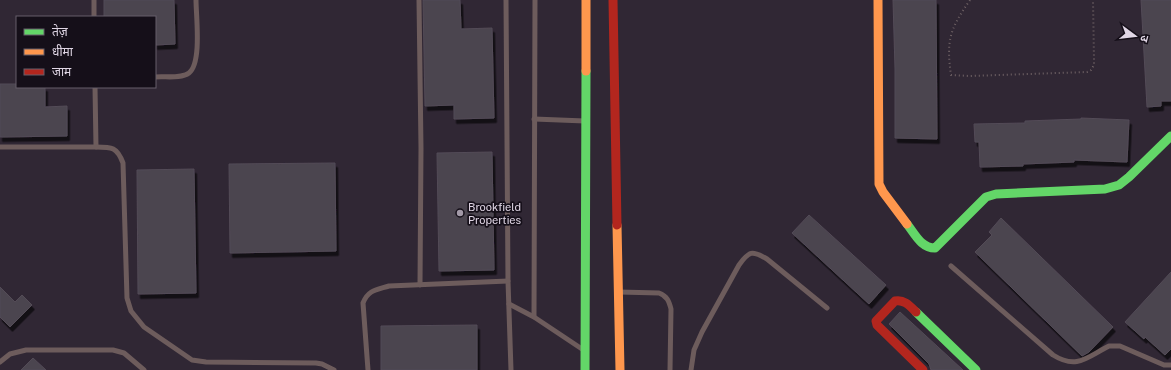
<svg xmlns="http://www.w3.org/2000/svg" width="1171" height="370" viewBox="0 0 1171 370" font-family="'Public Sans','Noto Sans Devanagari',sans-serif">
	<style>
		.building { fill: #4b444f; stroke: #534b57; filter: url(#shadow) }
		.lines { fill: none; stroke-linecap: round; stroke-linejoin: round }
		.path { stroke: #6f6265; stroke-width: 2; stroke-dasharray: 1 3; stroke-linecap: butt }
		.lane { stroke: #6d5c5c; stroke-width: 5 }
		.fast { stroke: #63d668; stroke-width: 9 }
		.slow { stroke: #ff974d; stroke-width: 9 }
		.jam { stroke: #b3261e; stroke-width: 9 }
		.poi-dot { fill: #a299a7; stroke: #150f19; stroke-width: 1.5 }
		.labels { text-anchor: middle; dominant-baseline: central; stroke-width: 3.5; stroke-linejoin: round; paint-order: stroke }
		.poi-label { font-size: 11px; fill: #e0d6e5; stroke: #150f19; text-anchor: start }
	</style>
	<defs>
		<filter id="shadow"><feDropShadow dx="2.5" dy="4.5" stdDeviation="0" flood-color="#0009"/></filter>
	</defs>
	<rect width="100%" height="100%" fill="#302734"/>
	<g class="building">
		<path d="M 104,0 L 174,0 L 175,44 L 155,45 L 155,17 L 104,17 Z"/>
		<path d="M 423,0 L 460,0 L 461,29 L 492,28 L 494,118 L 454,119 L 454,105 L 425,106 Z"/>
		<path d="M 893,0 L 936,0 L 937,139 L 895,138 L 895,69 Z"/>
		<path d="M 1141,0 L 1171,0 L 1171,101 L 1161,101 L 1161,106 L 1147,107 Z"/>
		<path d="M 0,84 L 17,84 L 17,87 L 45,87 L 45,107 L 67,106 L 67,136 L 0,137 Z"/>
		<path d="M 1081,118 L 1129,120 L 1127,162 L 1074,160 L 1074,162 L 1023,164 L 1023,166 L 980,167 L 979,142 L 975,142 L 974,124 L 1025,123 L 1025,121 L 1081,119 Z"/>
		<path d="M 492,152 L 494,270 L 439,271 L 437,153 Z"/>
		<path d="M 335,163 L 336,251 L 230,253 L 229,164 Z"/>
		<path d="M 194,169 L 196,293 L 138,294 L 137,170 Z"/>
		<path d="M 809,215 L 886,285 L 869,304 L 792,233 Z"/>
		<path d="M 1001,218 L 1113,327 L 1089,352 L 1082,356 L 975,252 L 992,235 L 989,232 Z"/>
		<path d="M 1171,272 L 1171,349 L 1165,355 L 1145,337 L 1144,339 L 1125,322 Z"/>
		<path d="M 0,287 L 15,302 L 22,295 L 32,305 L 10,327 L 0,317 Z"/>
		<path d="M 900,312 L 963,370 L 931,370 L 929,364 L 889,324 Z"/>
		<path d="M 477,325 L 477,370 L 381,370 L 381,326 Z"/>
		<path d="M 33,358 L 46,370 L 21,370 Z"/>
	</g>
	<g class="lines">
		<path class="path" d="M 970,0 C 950,29 946,40 951,75 L 970,76 L 1087,72 L 1091,70 L 1094,65 L 1094,60 L 1093,0"/>
		<g class="lane">
			<path d="M 94,0 L 94,17"/>
			<path d="M 419,0 L 421,148 L 420,285"/>
			<path d="M 506,0 L 508,281 L 511,370"/>
			<path d="M 155,77 C 165,76 181,79 189,73 C 202,63 196,16 196,0"/>
			<path d="M 95,87 L 96,147"/>
			<path d="M 534,119 L 585,121"/>
			<path d="M 0,147 L 96,147 C 112,147 117,147 123,163 L 127,298 L 131,311 L 144,327 L 192,360 L 206,362 L 316,363 L 322,364 L 334,370"/>
			<path d="M 951,266 L 1053,355 C 1077,370 1087,357 1109,346 L 1120,346 L 1164,365 L 1171,365"/>
			<path d="M 619,292 L 659,293 C 667,296 669,301 671,309 L 670,370"/>
			<path d="M 509,304 L 534,317 L 582,349"/>
			<path d="M 534,317 L 535,0"/>
			<path d="M 0,362 L 10,354 L 26,350 L 113,350 L 124,353 L 144,370"/>
			<path d="M 368,370 L 363,303 C 368,290 376,290 389,286 L 508,281"/>
			<path d="M 691,370 L 694,350 L 702,332 L 739,265 C 749,251 752,250 767,259 L 827,308"/>
		</g>
		<g class="fast">
			<path d="M 907,224 C 915,234 921,248 935,248 L 986,197 L 996,194 L 1105,189 L 1119,185 L 1129,177 L 1171,136"/>
			<path d="M 916,312 L 976,370"/>
			<path d="M 585,370 L 586,71"/>
		</g>
		<g class="slow">
			<path d="M 878,0 L 879,184 L 883,192 L 907,224"/>
			<path d="M 586,71 L 586,0"/>
			<path d="M 617,225 L 620,370"/>
		</g>
		<g class="jam">
			<path d="M 613,0 L 617,225"/>
			<path d="M 916,312 C 910,306 904,299 895,301 L 876,321 L 877,325 L 923,370"/>
		</g>
	</g>
	<circle class="poi-dot" cx="460" cy="213" r="4"/>
	<g class="labels">
		<g class="poi-label">
			<text x="468" y="207">Brookfield<tspan x="468" dy="13">Properties</tspan></text>
		</g>
	</g>
	<rect x="16" y="16" width="140" height="72" fill="#150f19" stroke="#665f6b"/>
	<rect x="24" y="29" width="20" height="6" fill="#63d668" stroke="#665f6b"/>
	<text x="52" y="36" font-size="12" fill="#e0d6e5">तेज़</text>
	<rect x="24" y="49" width="20" height="6" fill="#ff974d" stroke="#665f6b"/>
	<text x="52" y="56" font-size="12" fill="#e0d6e5">धीमा</text>
	<rect x="24" y="69" width="20" height="6" fill="#b3261e" stroke="#665f6b"/>
	<text x="52" y="76" font-size="12" fill="#e0d6e5">जाम</text>
	<g transform="translate(1135 36) rotate(105)" stroke="#150f19" stroke-width="3" paint-order="stroke">
	<path d="M0-3L7 15L0 10L-7 15Z" fill="#e0d6e5"/>
	<text y="-6" font-size="11" font-weight="bold" text-anchor="middle" fill="#e0d6e5">उ</text>
	</g>
</svg>
